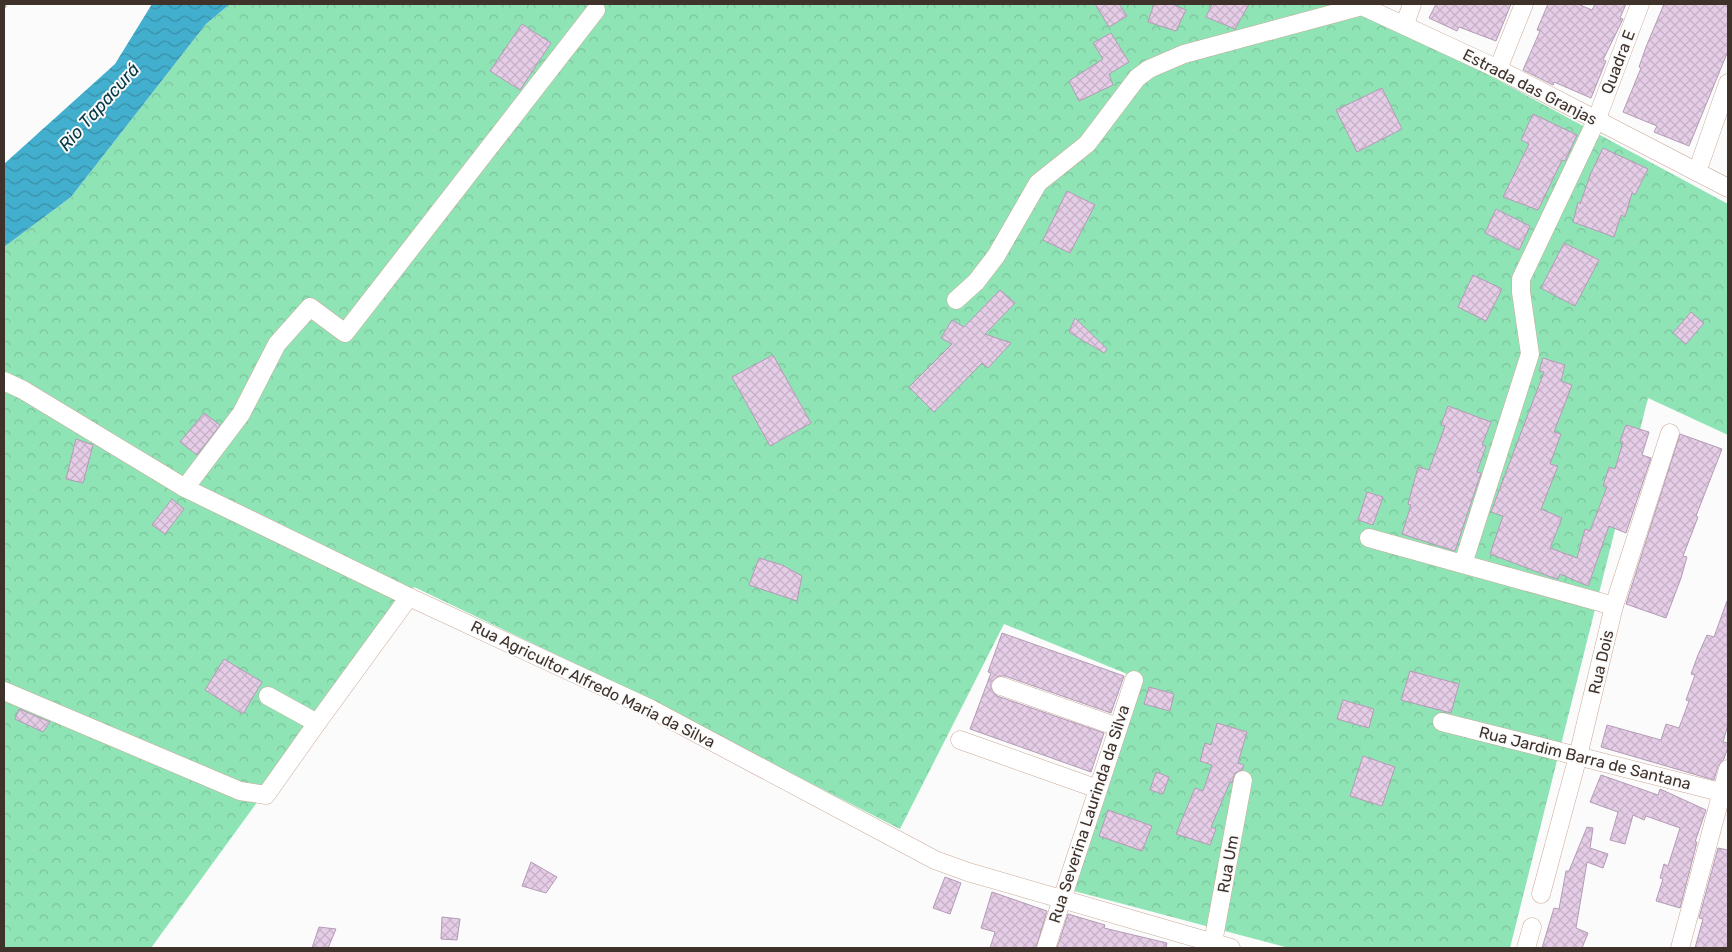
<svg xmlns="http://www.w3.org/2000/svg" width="1732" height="952" viewBox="0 0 1732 952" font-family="Rubik,sans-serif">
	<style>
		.forest { fill: url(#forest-crowns) }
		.water { fill: url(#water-waves) }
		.building { fill: url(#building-cross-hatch); stroke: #b39cb5 }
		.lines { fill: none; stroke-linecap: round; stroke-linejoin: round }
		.minor-casing { stroke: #caaa98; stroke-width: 19 }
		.path { stroke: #9e9794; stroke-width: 3; stroke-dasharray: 2.5 2.5; stroke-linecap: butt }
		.minor { stroke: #fff; stroke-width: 18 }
		.labels { text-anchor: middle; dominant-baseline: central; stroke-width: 4; stroke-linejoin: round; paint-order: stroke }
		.street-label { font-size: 16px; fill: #3f322b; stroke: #fbfbfb }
		.water-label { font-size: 18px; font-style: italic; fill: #063946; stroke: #fbfbfb }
	</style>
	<defs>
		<pattern id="forest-crowns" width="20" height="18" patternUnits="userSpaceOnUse" patternTransform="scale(1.25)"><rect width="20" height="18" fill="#8fe4b5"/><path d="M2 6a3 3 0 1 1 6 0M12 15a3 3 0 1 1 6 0" fill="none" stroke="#7cc49c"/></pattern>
		<pattern id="water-waves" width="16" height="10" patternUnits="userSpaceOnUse" patternTransform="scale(1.25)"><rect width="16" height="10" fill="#43afce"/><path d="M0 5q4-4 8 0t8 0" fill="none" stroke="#398fa7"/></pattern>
		<pattern id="building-cross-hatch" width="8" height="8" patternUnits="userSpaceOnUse" patternTransform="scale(1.25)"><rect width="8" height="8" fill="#e5cce7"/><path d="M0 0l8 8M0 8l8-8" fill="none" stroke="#c6b0c6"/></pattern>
	</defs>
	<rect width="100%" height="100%" fill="#fbfbfb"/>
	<path class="forest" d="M 230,4 L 1357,4 L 1728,204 L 1728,435 L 1648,398 L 1510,948 L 1289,948 L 1074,891 L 1142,680 L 1004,624 L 900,829 L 611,681 L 414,587 L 151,948 L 4,948 L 4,247 L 71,197 L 206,24 Z"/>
	<path class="water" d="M 152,4 L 230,4 L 206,24 L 71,197 L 4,247 L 4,164 L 115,64 Z"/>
	<g class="building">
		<path d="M 1095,4 L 1119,4 L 1127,16 L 1109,27 Z"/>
		<path d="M 1154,4 L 1172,4 L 1186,10 L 1176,31 L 1148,22 Z"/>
		<path d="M 1212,4 L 1249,4 L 1235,29 L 1206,17 Z"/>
		<path d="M 1436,4 L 1511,4 L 1496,41 L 1459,27 L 1457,31 L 1429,18 Z"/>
		<path d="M 1548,4 L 1578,4 L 1592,10 L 1595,4 L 1626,4 L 1620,18 L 1623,19 L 1603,60 L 1606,61 L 1591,98 L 1554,82 L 1553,85 L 1523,70 L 1540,31 L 1537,30 Z"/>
		<path d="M 1664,4 L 1728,4 L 1728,51 L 1689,146 L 1654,132 L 1657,126 L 1623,112 L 1641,68 L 1639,67 L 1646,47 Z"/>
		<path d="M 522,24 L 551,43 L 520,90 L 490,71 Z"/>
		<path d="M 1111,33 L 1129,62 L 1109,74 L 1113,85 L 1079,101 L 1069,81 L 1103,59 L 1093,43 Z"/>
		<path d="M 1382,88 L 1402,129 L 1357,152 L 1336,110 Z"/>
		<path d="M 1533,114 L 1577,135 L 1565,161 L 1562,160 L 1538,210 L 1503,197 L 1529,144 L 1521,140 Z"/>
		<path d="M 1603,148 L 1648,169 L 1635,195 L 1632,193 L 1625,217 L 1621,215 L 1614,237 L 1573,222 L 1578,202 L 1580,204 L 1591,173 Z"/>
		<path d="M 1067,191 L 1095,205 L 1070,253 L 1043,240 Z"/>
		<path d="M 1496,209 L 1530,226 L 1519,250 L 1485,233 Z"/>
		<path d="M 1564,243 L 1599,260 L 1575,306 L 1541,288 Z"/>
		<path d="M 1473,275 L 1502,289 L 1486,321 L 1458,307 Z"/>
		<path d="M 1000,290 L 1015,303 L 985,334 L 1011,343 L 988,368 L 982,363 L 934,412 L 909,387 L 952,344 L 941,338 L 952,320 L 964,327 Z"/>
		<path d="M 1691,312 L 1704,323 L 1686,344 L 1673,333 Z"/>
		<path d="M 1075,318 L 1107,349 L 1104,353 L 1069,332 Z"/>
		<path d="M 773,355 L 811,423 L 770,446 L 732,377 Z"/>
		<path d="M 1543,358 L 1565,365 L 1561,381 L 1572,385 L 1554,432 L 1561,434 L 1550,464 L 1558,466 L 1541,509 L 1562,518 L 1550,548 L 1577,558 L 1585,529 L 1590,531 L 1607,487 L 1603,486 L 1609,467 L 1615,469 L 1623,442 L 1620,441 L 1626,425 L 1649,432 L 1642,455 L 1651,458 L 1626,533 L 1609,526 L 1588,586 L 1560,574 L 1558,579 L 1551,577 L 1490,554 L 1503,516 L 1491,512 L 1544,372 L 1539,371 Z"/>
		<path d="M 1448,406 L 1491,422 L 1482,445 L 1486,446 L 1477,472 L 1481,473 L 1455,551 L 1402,534 L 1411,505 L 1408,504 L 1418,467 L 1429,470 L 1445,426 L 1441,425 Z"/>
		<path d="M 204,413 L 220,425 L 197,455 L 180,442 Z"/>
		<path d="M 1680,434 L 1722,449 L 1696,516 L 1698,517 L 1683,556 L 1687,557 L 1681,578 L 1666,618 L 1626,604 Z"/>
		<path d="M 76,439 L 93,445 L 83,483 L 66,479 Z"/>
		<path d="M 1367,492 L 1383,497 L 1373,525 L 1358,520 Z"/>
		<path d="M 172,499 L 184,509 L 165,534 L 152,525 Z"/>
		<path d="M 759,558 L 782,565 L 802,576 L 797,601 L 749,585 Z"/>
		<path d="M 1727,601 L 1728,725 L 1723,742 L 1728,743 L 1728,747 L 1724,759 L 1718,766 L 1714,780 L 1601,747 L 1607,725 L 1661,740 L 1666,724 L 1679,728 L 1689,701 L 1686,700 L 1695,675 L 1691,674 L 1698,655 L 1707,635 L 1714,637 Z"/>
		<path d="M 1002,633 L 1124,676 L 1111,713 L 1005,676 L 999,676 L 991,682 L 991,688 L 997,696 L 1104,733 L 1091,772 L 970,729 L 991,673 L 988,672 Z"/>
		<path d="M 224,659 L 262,682 L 243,714 L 205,690 Z"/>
		<path d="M 1410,671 L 1459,684 L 1451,713 L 1401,700 Z"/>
		<path d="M 1149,687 L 1174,694 L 1170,711 L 1144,704 Z"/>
		<path d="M 1343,700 L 1374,709 L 1369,728 L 1337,719 Z"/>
		<path d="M 19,709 L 50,722 L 43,732 L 15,719 Z"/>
		<path d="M 1217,723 L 1247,732 L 1238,763 L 1244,765 L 1242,770 L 1235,773 L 1232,783 L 1230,782 L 1211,827 L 1216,829 L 1210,845 L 1176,834 L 1195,788 L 1203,791 L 1212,765 L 1200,761 L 1205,743 L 1211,745 Z"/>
		<path d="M 1363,756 L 1395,767 L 1382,806 L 1350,796 Z"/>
		<path d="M 1156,772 L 1169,777 L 1163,794 L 1150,790 Z"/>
		<path d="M 1601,775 L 1658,795 L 1660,789 L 1706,810 L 1695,842 L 1697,842 L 1680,908 L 1656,901 L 1663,879 L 1660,878 L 1664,864 L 1668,866 L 1680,828 L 1646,816 L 1644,820 L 1633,815 L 1625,844 L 1610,840 L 1618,812 L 1590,802 Z"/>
		<path d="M 1108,810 L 1152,826 L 1142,851 L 1099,836 Z"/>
		<path d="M 1587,827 L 1593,828 L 1590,848 L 1608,854 L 1603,868 L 1587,862 L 1576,928 L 1588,933 L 1582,948 L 1542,948 L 1554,908 L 1559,909 L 1566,871 L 1569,871 Z"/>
		<path d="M 1718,848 L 1728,850 L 1728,948 L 1695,948 L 1703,919 L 1699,918 Z"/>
		<path d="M 531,862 L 557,877 L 546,893 L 522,886 Z"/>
		<path d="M 945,877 L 961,883 L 950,914 L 933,908 Z"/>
		<path d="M 992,892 L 1047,911 L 1036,948 L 990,948 L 995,932 L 981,928 Z"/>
		<path d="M 1068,914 L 1105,925 L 1104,928 L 1167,943 L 1166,948 L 1057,948 Z"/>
		<path d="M 442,917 L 460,919 L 457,940 L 441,939 Z"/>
		<path d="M 319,927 L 336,929 L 328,948 L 312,948 Z"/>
	</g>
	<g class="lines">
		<g class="minor-casing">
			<g id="minor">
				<path d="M 1405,24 L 1412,4"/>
				<path d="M 1498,69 L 1524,4"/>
				<path d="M 1697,172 L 1728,83"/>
				<path d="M 956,300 L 976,282 L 996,256 L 1038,183 L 1087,144 L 1137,78 L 1149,69 L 1184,54 L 1362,6 L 1498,69 L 1728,188"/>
				<path d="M 4,381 L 23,390 L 185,488 L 409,597 L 649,708 L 935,860 L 968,872 L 1231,948"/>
				<path d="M 185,488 L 241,414 L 277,344 L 310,307 L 345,333 L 596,10"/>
				<path d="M 1369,538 L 1614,606"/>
				<path d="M 1463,564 L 1530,354 L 1521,292 L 1521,279 L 1596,121 L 1640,4"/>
				<path d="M 1001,686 L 1118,727"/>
				<path d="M 4,691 L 240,791 L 266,795 L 317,723 L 268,696"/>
				<path d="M 1442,722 L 1728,794"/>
				<path d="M 317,723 L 409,597"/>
				<path d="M 960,740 L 1098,789"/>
				<path d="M 1541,894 L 1578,756 L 1614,606 L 1670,433"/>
				<path d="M 1046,948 L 1134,680"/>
				<path d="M 1212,948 L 1243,780"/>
				<path d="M 1526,948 L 1532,927"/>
				<path d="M 1680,948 L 1728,769"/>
			</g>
		</g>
		<path class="path" d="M 4,7 L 7,4"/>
		<use href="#minor" class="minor"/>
	</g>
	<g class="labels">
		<g class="street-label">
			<text transform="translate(1618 62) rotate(-69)">Quadra E</text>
			<text transform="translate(1530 87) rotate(27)">Estrada das Granjas</text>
			<text transform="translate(1601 662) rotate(-77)">Rua Dois</text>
			<text transform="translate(593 684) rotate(26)">Rua Agricultor Alfredo Maria da Silva</text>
			<text transform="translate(1585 758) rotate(14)">Rua Jardim Barra de Santana</text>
			<text transform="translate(1089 814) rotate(-72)">Rua Severina Laurinda da Silva</text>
			<text transform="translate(1228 864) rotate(-80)">Rua Um</text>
		</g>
		<g class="water-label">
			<text transform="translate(99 107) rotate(-48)">Rio Tapacurá</text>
		</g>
	</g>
	<rect width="1732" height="952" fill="none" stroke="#3f322b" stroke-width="10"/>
</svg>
